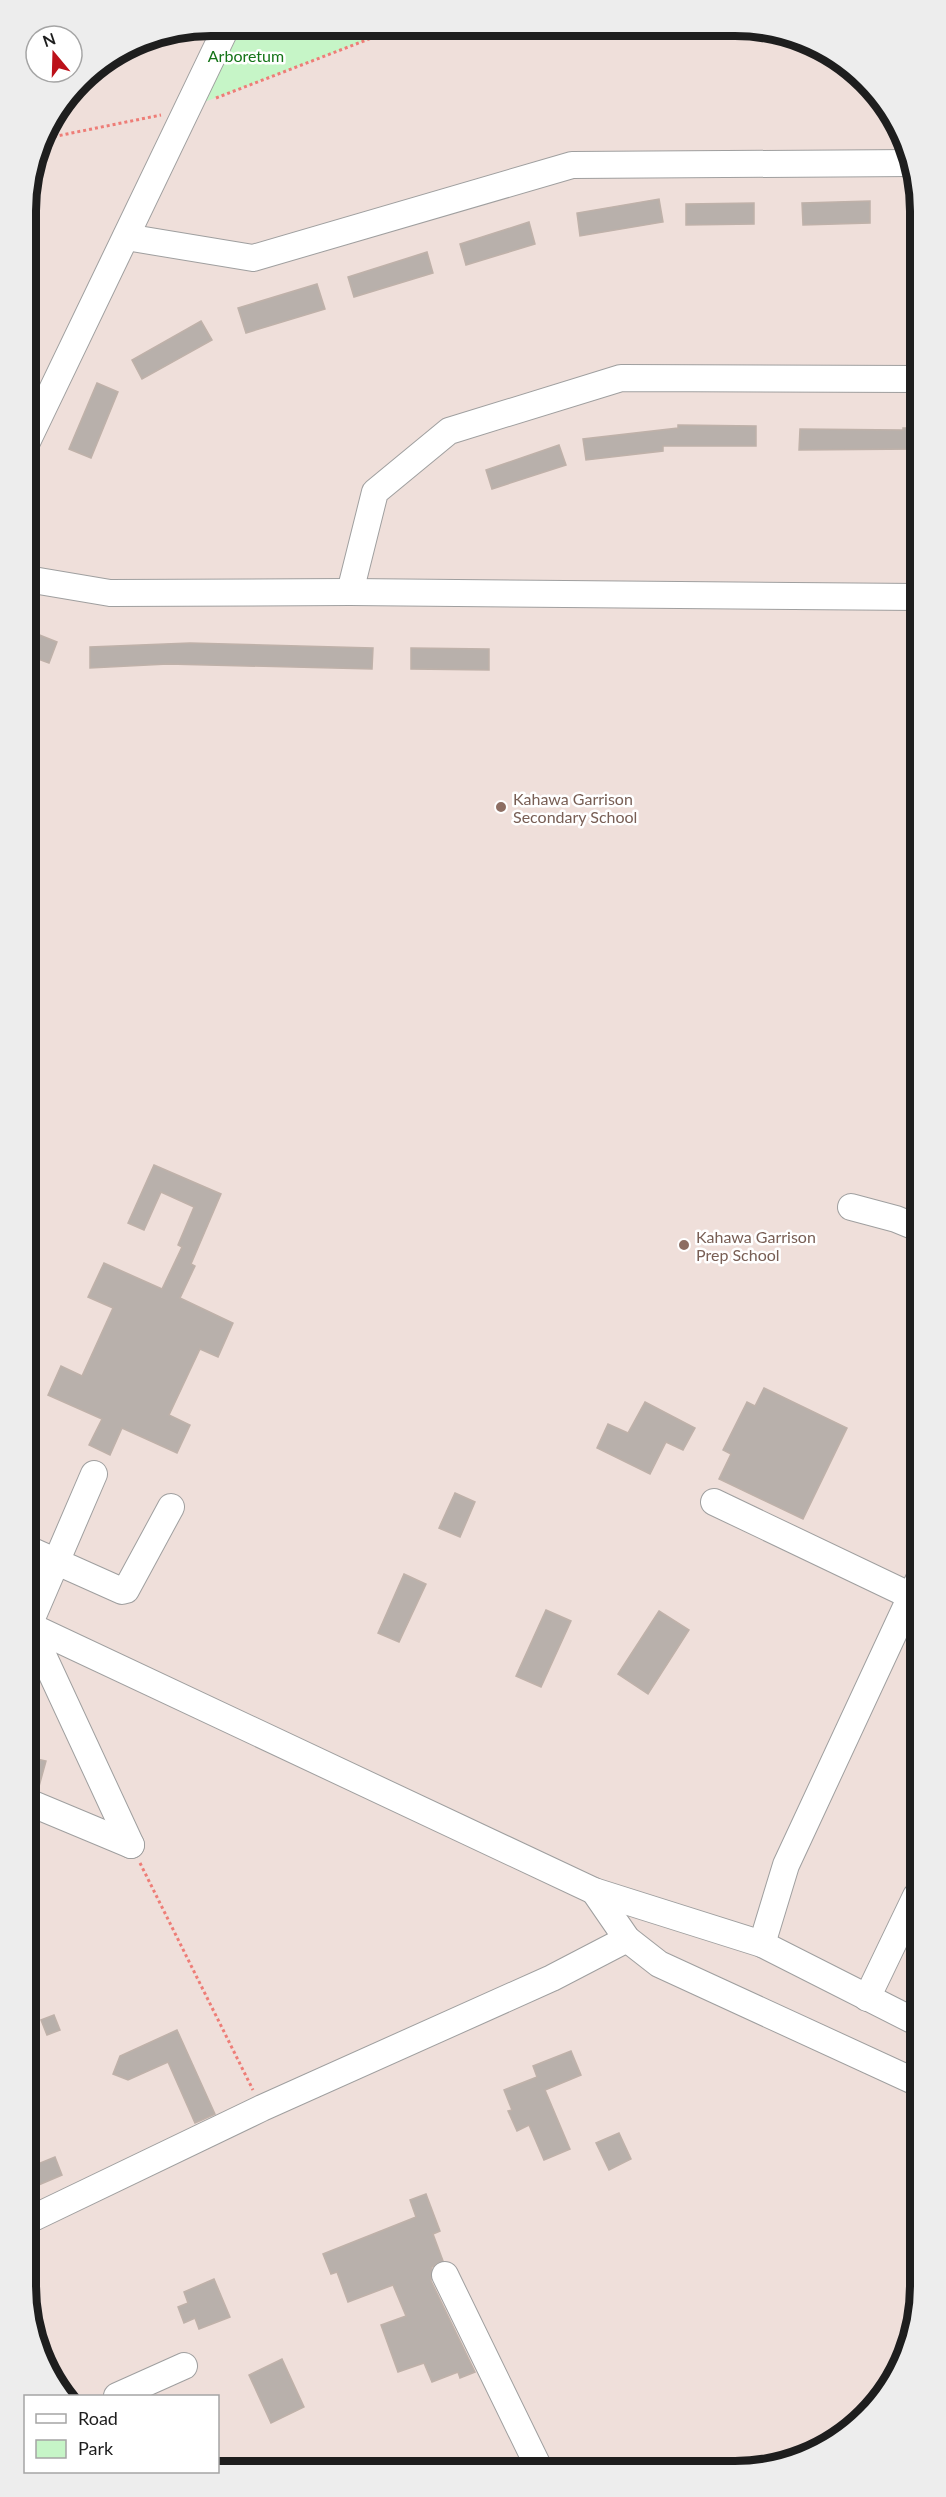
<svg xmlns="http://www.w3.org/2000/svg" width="946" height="2497" viewBox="0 0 946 2497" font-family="Lato,sans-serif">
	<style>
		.military { fill: #efdfda }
		.park { fill: #c6f5c7 }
		.building { fill: #b8b0ab; stroke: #bfb1a9; stroke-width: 1.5 }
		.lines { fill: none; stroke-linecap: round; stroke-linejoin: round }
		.minor-casing { stroke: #9f9f9f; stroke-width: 28 }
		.path { stroke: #ee7d77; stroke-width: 3; stroke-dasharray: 3 3; stroke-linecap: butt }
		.minor { stroke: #fff; stroke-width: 26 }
		.education-dot { fill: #8d6e63; stroke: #fff; stroke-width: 2 }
		.labels { text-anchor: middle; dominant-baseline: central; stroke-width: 5; stroke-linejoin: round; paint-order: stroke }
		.park-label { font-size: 16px; fill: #157418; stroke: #fff }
		.education-label { font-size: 16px; fill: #785e54; stroke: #fff; text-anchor: start }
		.rim { fill: none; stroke: #1e1e1e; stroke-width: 8 }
	</style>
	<rect width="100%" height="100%" fill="#eeebe5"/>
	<path class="military" d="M 211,26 L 772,29 L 828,50 L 866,80 L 896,118 L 917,174 L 920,2298 L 907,2357 L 875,2408 L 828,2446 L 772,2468 L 218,2468 L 218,2396 L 64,2396 L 50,2379 L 29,2323 L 26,198 L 45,129 L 88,72 L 140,39 Z"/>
	<path class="park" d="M 227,26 L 400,27 L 186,109 Z"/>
	<g class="building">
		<path d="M 659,199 L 663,222 L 580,236 L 577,213 Z"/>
		<path d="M 870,201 L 870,223 L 803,225 L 802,203 Z"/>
		<path d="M 754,203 L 754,224 L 686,225 L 686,204 Z"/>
		<path d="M 529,222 L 535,244 L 466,265 L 460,244 Z"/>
		<path d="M 427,252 L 433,273 L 354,297 L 348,277 Z"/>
		<path d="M 317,284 L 325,309 L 246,333 L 238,308 Z"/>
		<path d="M 201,321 L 212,340 L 142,379 L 132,360 Z"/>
		<path d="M 97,383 L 118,392 L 91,458 L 69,449 Z"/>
		<path d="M 678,425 L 756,426 L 756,446 L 663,446 L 663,451 L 586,460 L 583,439 L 678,428 Z"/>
		<path d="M 903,428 L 917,428 L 917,449 L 799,450 L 800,429 L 903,430 Z"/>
		<path d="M 559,445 L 566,465 L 492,489 L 486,470 Z"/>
		<path d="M 27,630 L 57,642 L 49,663 L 27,655 Z"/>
		<path d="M 190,643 L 373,648 L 372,669 L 168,664 L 90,668 L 90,647 Z"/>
		<path d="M 411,648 L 489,649 L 489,670 L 411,669 Z"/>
		<path d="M 154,1165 L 221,1194 L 191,1264 L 195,1266 L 180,1298 L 233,1323 L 218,1357 L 200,1349 L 169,1415 L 190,1425 L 177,1453 L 122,1428 L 110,1455 L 89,1445 L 102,1419 L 48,1395 L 61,1366 L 82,1376 L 113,1308 L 88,1297 L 104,1263 L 162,1289 L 182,1247 L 178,1245 L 194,1207 L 161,1192 L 144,1230 L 128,1223 Z"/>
		<path d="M 764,1388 L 847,1428 L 803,1519 L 719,1479 L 731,1454 L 723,1450 L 747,1402 L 755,1406 Z"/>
		<path d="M 645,1402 L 695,1428 L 683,1450 L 666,1442 L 650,1474 L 597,1448 L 608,1424 L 628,1433 Z"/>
		<path d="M 455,1493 L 475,1502 L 460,1537 L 439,1528 Z"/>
		<path d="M 404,1574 L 426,1584 L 399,1642 L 378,1633 Z"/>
		<path d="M 546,1610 L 571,1621 L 541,1687 L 516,1676 Z"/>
		<path d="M 659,1611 L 689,1630 L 648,1694 L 618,1674 Z"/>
		<path d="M 28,1757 L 46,1761 L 38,1790 L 28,1787 Z"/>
		<path d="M 54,2015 L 60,2030 L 47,2035 L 41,2020 Z"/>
		<path d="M 177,2030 L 215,2114 L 195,2123 L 168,2062 L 128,2080 L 113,2074 L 120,2056 Z"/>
		<path d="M 571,2051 L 581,2075 L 545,2090 L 570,2149 L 544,2160 L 529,2125 L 517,2131 L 508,2111 L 512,2110 L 504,2090 L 537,2077 L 533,2066 Z"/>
		<path d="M 619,2133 L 631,2159 L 609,2170 L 596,2143 Z"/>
		<path d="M 55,2157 L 62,2175 L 29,2189 L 29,2175 L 35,2172 L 33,2166 Z"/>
		<path d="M 426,2194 L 440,2231 L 433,2234 L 443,2261 L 432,2267 L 431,2281 L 475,2372 L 460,2378 L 458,2372 L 432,2382 L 424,2363 L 398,2372 L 381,2325 L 406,2316 L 393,2285 L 348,2302 L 337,2272 L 331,2274 L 323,2254 L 416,2217 L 410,2200 Z"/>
		<path d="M 214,2279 L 230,2317 L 199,2329 L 195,2318 L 184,2323 L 178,2307 L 188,2303 L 184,2292 Z"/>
		<path d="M 282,2359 L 304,2407 L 271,2423 L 249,2375 Z"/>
	</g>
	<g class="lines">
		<g class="minor-casing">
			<g id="minor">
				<path d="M 126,237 L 253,258 L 572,165 L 913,163"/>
				<path d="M 26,444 L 227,26"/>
				<path d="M 27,579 L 110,593 L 350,592 L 918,597"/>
				<path d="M 350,592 L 375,492 L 449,431 L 621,378 L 917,379"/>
				<path d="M 851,1207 L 896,1219 L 918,1228"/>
				<path d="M 94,1474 L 29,1625 L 131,1845"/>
				<path d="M 714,1502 L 911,1596"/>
				<path d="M 28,1549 L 122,1591 L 126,1590 L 171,1507"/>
				<path d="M 28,1625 L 594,1891 L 762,1944 L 920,2024"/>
				<path d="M 28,1802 L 131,1845"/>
				<path d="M 594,1891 L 627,1939 L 659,1964 L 920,2084"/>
				<path d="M 762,1944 L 786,1865 L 919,1579"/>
				<path d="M 867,1998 L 916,1896"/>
				<path d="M 29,2220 L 262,2108 L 552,1978 L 627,1939"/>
				<path d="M 445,2275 L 539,2468"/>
				<path d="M 117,2396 L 184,2366"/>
			</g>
		</g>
		<g class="path">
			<path d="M 216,98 L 400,27"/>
			<path d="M 42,139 L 161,115"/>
			<path d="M 140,1863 L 253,2090"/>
		</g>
		<use href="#minor" class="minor"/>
	</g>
	<g class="education-dot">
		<circle cx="501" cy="807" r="6"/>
		<circle cx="684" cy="1245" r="6"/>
	</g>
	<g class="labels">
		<g class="park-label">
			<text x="246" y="55">Arboretum</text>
		</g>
		<g class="education-label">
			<text x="513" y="798">Kahawa Garrison<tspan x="513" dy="18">Secondary School</tspan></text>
			<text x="696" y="1236">Kahawa Garrison<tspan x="696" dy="18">Prep School</tspan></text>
		</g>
	</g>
	<path d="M0 0H946V2497H0ZM211 36H735A175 175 0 0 1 910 211V2286A175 175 0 0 1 735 2461H211A175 175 0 0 1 36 2286V211A175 175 0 0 1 211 36Z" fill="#ededed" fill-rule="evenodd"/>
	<path class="rim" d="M211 36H735A175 175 0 0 1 910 211V2286A175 175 0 0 1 735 2461H211A175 175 0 0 1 36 2286V211A175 175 0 0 1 211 36Z"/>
	<rect x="24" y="2395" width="195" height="78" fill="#ffffff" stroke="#a5a5a5" stroke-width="1.5"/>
	<rect x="36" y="2414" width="30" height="9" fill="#ffffff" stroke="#a5a5a5" stroke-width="1.5"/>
	<text x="78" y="2425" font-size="18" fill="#1e1e1e">Road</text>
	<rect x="36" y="2440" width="30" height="18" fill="#c6f5c7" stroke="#a5a5a5" stroke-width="1.5"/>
	<text x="78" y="2455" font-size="18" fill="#1e1e1e">Park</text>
	<g transform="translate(54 54) rotate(341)"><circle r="28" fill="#ffffff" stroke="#a5a5a5" stroke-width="1.5"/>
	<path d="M0-4.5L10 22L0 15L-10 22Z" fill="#bc111a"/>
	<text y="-9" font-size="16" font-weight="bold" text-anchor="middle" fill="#1e1e1e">N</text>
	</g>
</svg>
